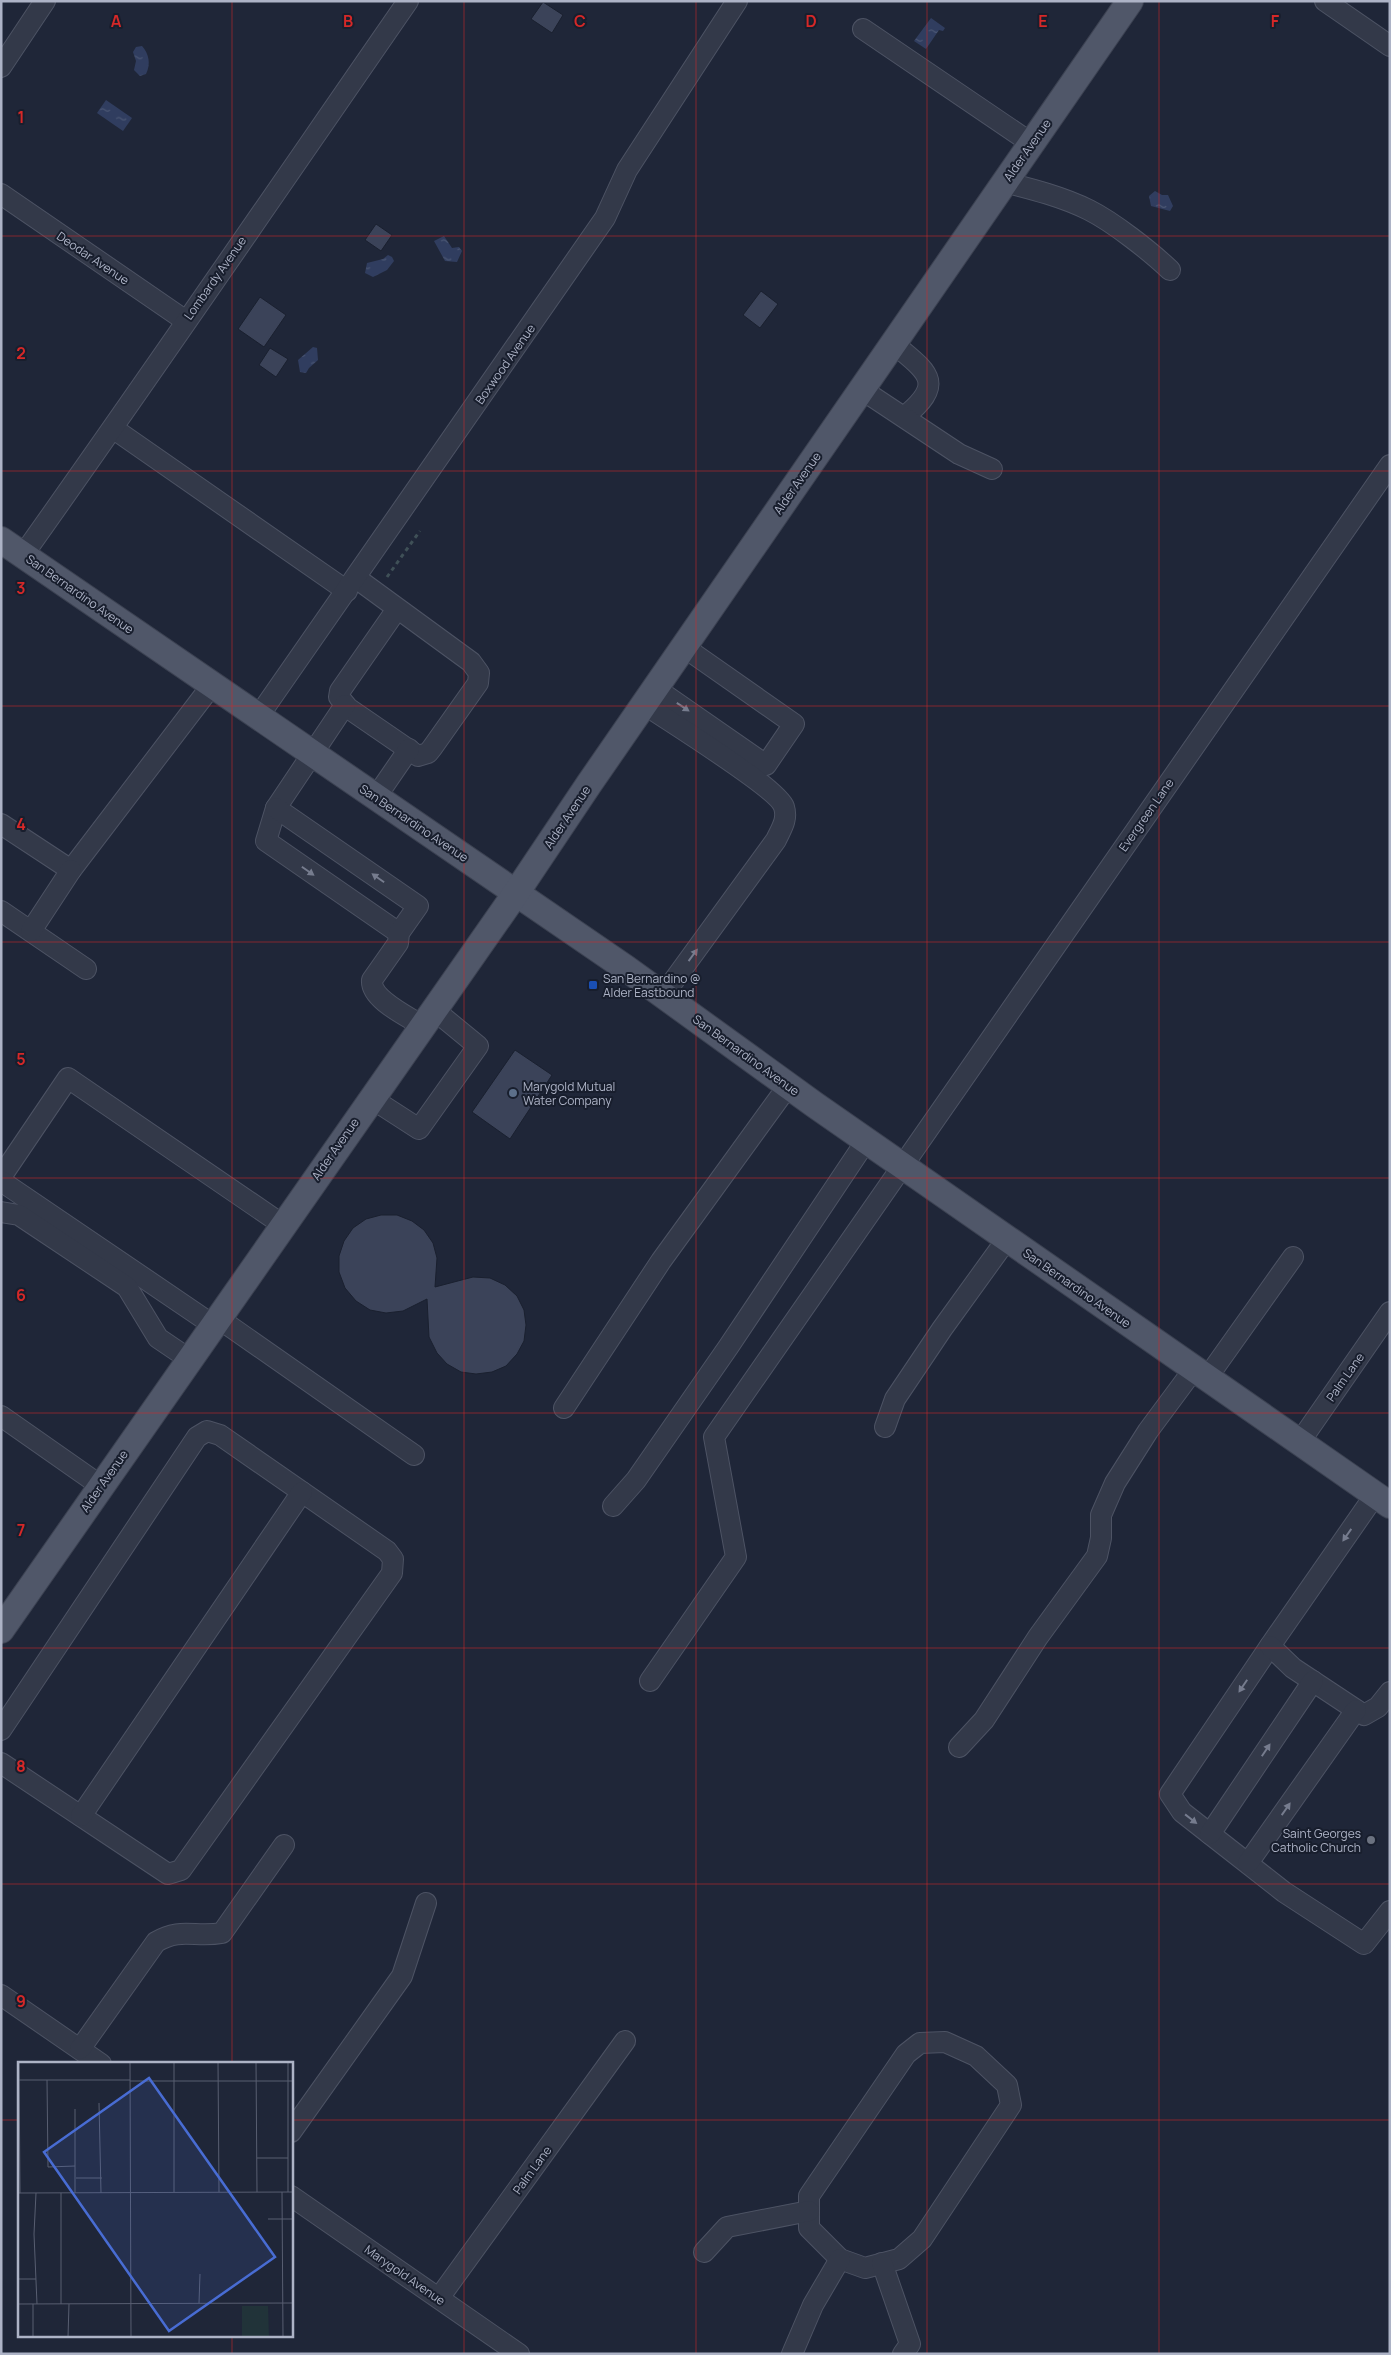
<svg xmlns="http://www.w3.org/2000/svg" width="1391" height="2355" viewBox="0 0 1391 2355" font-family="Manrope,sans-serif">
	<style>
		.water { fill: url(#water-ripples) }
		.building { fill: #3b4359; stroke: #1a202f }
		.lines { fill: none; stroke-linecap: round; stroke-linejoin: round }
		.minor-casing { stroke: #4d5364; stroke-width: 22 }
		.major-casing { stroke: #3c4252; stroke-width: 28 }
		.path { stroke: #3f5057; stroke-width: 3; stroke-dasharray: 4 4; stroke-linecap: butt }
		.minor { stroke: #333949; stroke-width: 20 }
		.major { stroke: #505769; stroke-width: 26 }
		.oneway { fill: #767c8e }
		.grid { fill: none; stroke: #d62828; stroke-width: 1; stroke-opacity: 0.55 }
		.transit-dot { fill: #1a4fb4; stroke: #181e2d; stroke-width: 2 }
		.service-dot { fill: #5c6f8a; stroke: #181e2d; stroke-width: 2 }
		.worship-dot { fill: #6b7280; stroke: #181e2d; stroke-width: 2 }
		.labels { text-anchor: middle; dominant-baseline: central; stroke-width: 4; stroke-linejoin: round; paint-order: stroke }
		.street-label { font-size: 12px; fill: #adb3c6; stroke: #181e2d }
		.poi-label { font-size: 12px; fill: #adb3c6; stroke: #181e2d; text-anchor: start }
		.inset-road { fill: none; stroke: #585e71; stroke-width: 1 }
		.view { fill: #486cd3; fill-opacity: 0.15; stroke: #486cd3; stroke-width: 2.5 }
		.inset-edge { fill: none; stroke: #adb3c6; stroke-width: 2.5 }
		.grid-label { font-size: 16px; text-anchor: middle; font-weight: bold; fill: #d62828; stroke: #181e2d; stroke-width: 4; stroke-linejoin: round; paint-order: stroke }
	</style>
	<defs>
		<pattern id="water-ripples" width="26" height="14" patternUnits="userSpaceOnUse" patternTransform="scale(1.25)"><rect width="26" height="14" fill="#303d5f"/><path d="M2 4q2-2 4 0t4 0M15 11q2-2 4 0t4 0" fill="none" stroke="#4b5774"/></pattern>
	</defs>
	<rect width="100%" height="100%" fill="#1f2638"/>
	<g class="water">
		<path d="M 931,18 L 945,28 L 943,31 L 939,30 L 926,49 L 914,41 Z"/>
		<path d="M 142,46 C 149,54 151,64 146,74 L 140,76 L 134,70 L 136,61 L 133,52 L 136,47 Z"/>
		<path d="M 106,100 L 132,118 L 123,131 L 97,113 Z"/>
		<path d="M 1155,191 L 1162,195 L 1168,195 L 1173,206 L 1170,211 L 1151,206 L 1149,196 Z"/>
		<path d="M 444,236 L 452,248 L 459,247 L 462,251 L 457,262 L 445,261 L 434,241 Z"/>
		<path d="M 388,255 L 392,257 L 394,261 L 387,270 L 373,277 L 365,273 L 367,263 L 383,259 Z"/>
		<path d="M 313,347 L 317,348 L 318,360 L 309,368 L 306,373 L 300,372 L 298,360 Z"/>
	</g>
	<g class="building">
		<path d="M 543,2 L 563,15 L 552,33 L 531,19 Z"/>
		<path d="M 376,224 L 392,235 L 381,251 L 365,240 Z"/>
		<path d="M 761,291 L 778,304 L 760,328 L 743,315 Z"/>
		<path d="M 260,297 L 286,315 L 264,347 L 238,329 Z"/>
		<path d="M 270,348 L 288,359 L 276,377 L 259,365 Z"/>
		<path d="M 515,1050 L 552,1075 L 510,1139 L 472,1112 Z"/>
		<path d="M 381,1215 L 397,1215 L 412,1221 L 424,1230 L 433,1243 L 437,1258 L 435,1287 L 473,1277 L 490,1278 L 505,1285 L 517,1296 L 524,1310 L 526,1325 L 524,1341 L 517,1354 L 506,1366 L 492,1372 L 476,1374 L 461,1372 L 447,1364 L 437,1353 L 429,1337 L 427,1299 L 403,1311 L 386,1313 L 370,1310 L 356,1301 L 345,1288 L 339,1272 L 339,1256 L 344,1241 L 353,1228 L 366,1219 Z"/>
	</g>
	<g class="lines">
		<g class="minor-casing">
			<g id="minor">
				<path d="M 1325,1 L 1390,46"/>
				<path d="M 863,29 L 1031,143"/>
				<path d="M 1,67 L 45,1"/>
				<path d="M 1004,182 C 1032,189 1063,197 1089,210 C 1113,222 1150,251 1170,270"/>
				<path d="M 1,194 L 186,321"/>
				<path d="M 893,343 C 927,372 947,382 904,417"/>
				<path d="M 861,389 L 959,454 L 992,469"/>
				<path d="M 114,429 L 347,591"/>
				<path d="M 23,555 C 153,372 280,186 408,1"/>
				<path d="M 356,578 L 471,662 L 479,673 L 478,683 L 432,748 L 428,753 L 418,756 L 348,708 L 339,697 L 340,691 L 397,609"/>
				<path d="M 655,688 L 766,765 L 794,724 L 684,647"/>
				<path d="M 644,704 C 667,720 778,788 784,807 C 788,820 781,829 776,840 L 664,994"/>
				<path d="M 345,705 L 276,808 L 266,841 L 399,933"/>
				<path d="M 258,717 L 605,218 L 627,170 L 737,1"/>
				<path d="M 376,797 L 409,749"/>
				<path d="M 276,808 L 418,906 L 399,933 L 398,943 L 372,980 C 370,999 407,1016 421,1025"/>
				<path d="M 1,824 L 71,870 L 212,685"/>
				<path d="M 1,911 L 86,969"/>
				<path d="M 31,931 L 71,870"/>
				<path d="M 371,1098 L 419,1129 L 478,1046 L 433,1009"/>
				<path d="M 1,1177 L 68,1078 L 283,1225"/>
				<path d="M 1,1181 L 213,1325"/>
				<path d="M 1,1212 L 19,1215 L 127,1287 L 158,1338 L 189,1359"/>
				<path d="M 218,1318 L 414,1455"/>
				<path d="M 1207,1378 L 1293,1257"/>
				<path d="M 564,1408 L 661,1261 L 788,1086"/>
				<path d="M 1,1416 L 101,1486"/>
				<path d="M 885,1427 L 895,1399 L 942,1329 L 1007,1239"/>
				<path d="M 1299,1443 L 1390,1312"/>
				<path d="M 1375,1495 L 1270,1646 L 1170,1794 L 1182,1812 L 1210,1834 L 1284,1892 L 1364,1944 L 1390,1911"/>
				<path d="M 613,1506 L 636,1480 L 729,1346 L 866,1141"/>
				<path d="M 1270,1646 L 1293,1668 L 1364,1715 L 1378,1707 L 1390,1692"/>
				<path d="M 650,1681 L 736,1557 L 714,1437 L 1390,465"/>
				<path d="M 1,1730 L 197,1437 L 207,1431 L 220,1435 L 387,1551 L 393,1559 L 392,1573 L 181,1870 L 168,1874 L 1,1763"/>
				<path d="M 959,1747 L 984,1720 L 1038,1637 L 1097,1556 L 1101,1538 L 1101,1515 L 1115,1483 L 1148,1431 L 1194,1369"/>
				<path d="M 81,1816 L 302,1492"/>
				<path d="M 1210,1834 L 1313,1681"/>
				<path d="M 1248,1863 L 1356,1710"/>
				<path d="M 1,1995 L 101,2064"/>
				<path d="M 945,2042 L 976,2056 L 1007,2085 L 1011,2105 L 922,2239 L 899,2259 L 865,2268 L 840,2259 L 809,2228 L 809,2196 L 906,2054 L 920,2043 Z"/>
				<path d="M 80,2049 L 156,1942 C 181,1927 195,1938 222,1933 L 284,1845"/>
				<path d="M 291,2132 L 402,1976 L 426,1903"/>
				<path d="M 291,2196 L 519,2354"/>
				<path d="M 704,2252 L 727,2227 L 809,2211"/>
				<path d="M 882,2263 L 910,2344 L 903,2354"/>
				<path d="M 439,2298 L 625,2041"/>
				<path d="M 792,2354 L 813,2305 L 840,2259"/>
			</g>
		</g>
		<g class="major-casing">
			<g id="major">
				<path d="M 1,540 L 627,969 L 815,1105 L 1390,1505"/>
				<path d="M 1,1630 L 516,893 L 589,784 L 1130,1"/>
			</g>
		</g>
		<path class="path" d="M 387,577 L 420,531"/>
		<use href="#minor" class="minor"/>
		<use href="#major" class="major"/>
	</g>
	<defs><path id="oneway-solid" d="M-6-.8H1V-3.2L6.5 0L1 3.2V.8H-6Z" transform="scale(1.25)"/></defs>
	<g class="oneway">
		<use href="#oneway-solid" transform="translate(683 707) rotate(34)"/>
		<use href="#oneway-solid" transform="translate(308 871) rotate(35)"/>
		<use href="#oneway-solid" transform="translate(378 878) rotate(-145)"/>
		<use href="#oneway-solid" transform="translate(693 955) rotate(-54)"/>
		<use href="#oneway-solid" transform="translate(1347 1535) rotate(125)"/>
		<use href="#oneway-solid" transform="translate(1243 1686) rotate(124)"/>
		<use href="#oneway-solid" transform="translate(1266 1750) rotate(-56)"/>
		<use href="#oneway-solid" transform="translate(1286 1809) rotate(-55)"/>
		<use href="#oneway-solid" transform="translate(1191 1819) rotate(38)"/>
	</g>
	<path class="grid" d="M 232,1 L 232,2064M 464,1 L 464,2354M 696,1 L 696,2354M 927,1 L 927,2354M 1159,1 L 1159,2354M 1,236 L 1390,236M 1,471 L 1390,471M 1,706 L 1390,706M 1,942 L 1390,942M 1,1178 L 1390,1178M 1,1413 L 1390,1413M 1,1648 L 1390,1648M 1,1884 L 1390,1884M 1,2120 L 19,2120M 291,2120 L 1390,2120M 232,2336 L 232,2354"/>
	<rect class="transit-dot" x="588" y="980" width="10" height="10" rx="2.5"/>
	<circle class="service-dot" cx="513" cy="1093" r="5"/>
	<circle class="worship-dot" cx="1371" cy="1840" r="5"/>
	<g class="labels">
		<g class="street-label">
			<text transform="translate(1027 150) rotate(-55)">Alder Avenue</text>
			<text transform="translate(93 258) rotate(34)">Deodar Avenue</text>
			<text transform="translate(215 278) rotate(-55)">Lombardy Avenue</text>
			<text transform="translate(505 364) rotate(-55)">Boxwood Avenue</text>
			<text transform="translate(797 483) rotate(-55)">Alder Avenue</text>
			<text transform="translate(80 594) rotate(35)">San Bernardino Avenue</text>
			<text transform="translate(1146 815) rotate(-55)">Evergreen Lane</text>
			<text transform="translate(567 817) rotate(-56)">Alder Avenue</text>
			<text transform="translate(414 823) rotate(34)">San Bernardino Avenue</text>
			<text transform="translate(746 1055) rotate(36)">San Bernardino Avenue</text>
			<text transform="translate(335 1149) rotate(-55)">Alder Avenue</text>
			<text transform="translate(1077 1288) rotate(35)">San Bernardino Avenue</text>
			<text transform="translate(1345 1377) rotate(-55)">Palm Lane</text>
			<text transform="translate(104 1481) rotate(-55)">Alder Avenue</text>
			<text transform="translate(532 2170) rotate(-54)">Palm Lane</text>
			<text transform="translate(405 2275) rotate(35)">Marygold Avenue</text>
		</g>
		<g class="poi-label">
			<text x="603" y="978">San Bernardino @<tspan x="603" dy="14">Alder Eastbound</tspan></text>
			<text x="523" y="1086">Marygold Mutual<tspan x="523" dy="14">Water Company</tspan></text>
			<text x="1361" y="1833" text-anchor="end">Saint Georges<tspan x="1361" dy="14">Catholic Church</tspan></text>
		</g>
	</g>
	<g transform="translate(18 2062)">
		<rect width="275" height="275" fill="#1f2638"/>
		<path d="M 224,244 L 250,244 L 251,275 L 224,275 Z" fill="#213339"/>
		<path class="inset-road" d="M 1,0 L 2,131M 112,0 L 113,275M 156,0 L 156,130M 200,0 L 201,130M 238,0 L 239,130M 270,0 L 270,130M 1,18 L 112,18M 29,18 L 30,105 L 57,104M 112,19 L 275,19M 81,41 L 83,131M 57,47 L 57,131M 239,96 L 270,96M 58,116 L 84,116M 264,130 L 265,275M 0,131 L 275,130M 18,131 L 16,172 L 19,242M 43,131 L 43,242M 250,157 L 275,157M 0,217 L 18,217M 181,241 L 182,212M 0,242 L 275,241M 15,275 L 15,242M 50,275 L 51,242"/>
		<path class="view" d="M 131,16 L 257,195 L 151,269 L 26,90 Z"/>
		<rect width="275" height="275" class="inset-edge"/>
	</g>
	<g class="grid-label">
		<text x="116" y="27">A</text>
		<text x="348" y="27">B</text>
		<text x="580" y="27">C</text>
		<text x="811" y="27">D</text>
		<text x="1043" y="27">E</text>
		<text x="1275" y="27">F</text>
		<text x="21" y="123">1</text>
		<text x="21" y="359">2</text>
		<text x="21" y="594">3</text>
		<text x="21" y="830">4</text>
		<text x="21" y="1065">5</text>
		<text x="21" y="1301">6</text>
		<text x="21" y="1536">7</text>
		<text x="21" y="1772">8</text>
		<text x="21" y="2007">9</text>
	</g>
	<rect width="1391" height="2355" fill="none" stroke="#adb3c6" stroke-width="5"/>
</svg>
